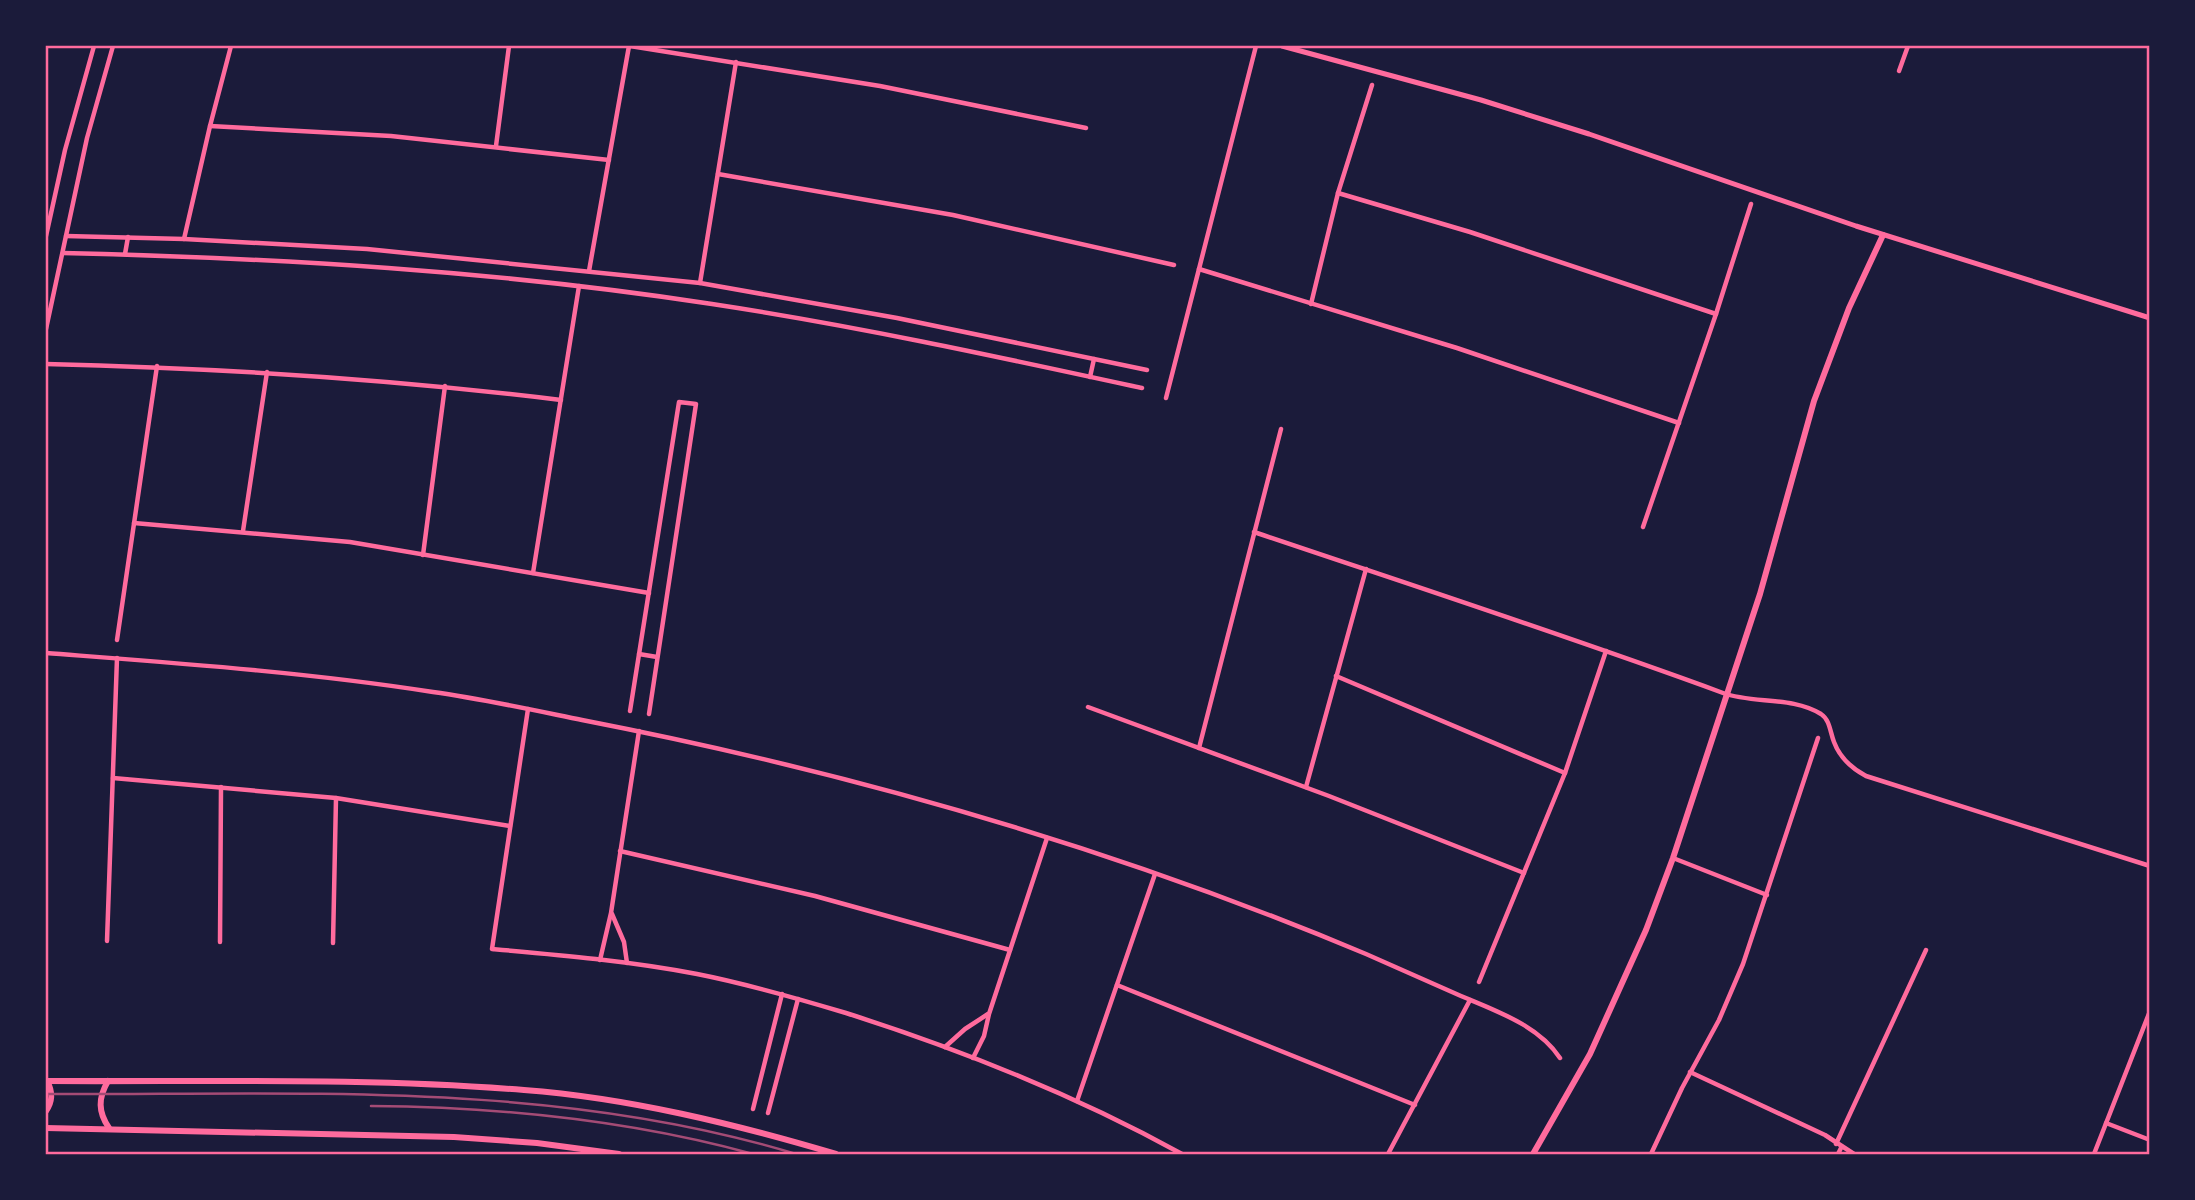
<svg xmlns="http://www.w3.org/2000/svg" width="2195" height="1200" viewBox="0 0 2195 1200" font-family="Poppins,sans-serif">
	<style>
		.lines { fill: none; stroke-linecap: round; stroke-linejoin: round }
		.minor { stroke: #ff6b9d; stroke-width: 4.5 }
		.tertiary { stroke: #ff6b9d; stroke-width: 5 }
		.secondary { stroke: #ff6b9d; stroke-width: 6 }
		.rail { stroke: #a44b75; stroke-width: 2.5 }
		.neatline { fill: none; stroke: #ff6b9d; stroke-width: 2.5 }
	</style>
	<rect width="100%" height="100%" fill="#1b1b3a"/>
	<g class="lines">
		<g class="minor">
			<path d="M 630,46 L 880,86 L 1086,128"/>
			<path d="M 1899,71 L 1908,46"/>
			<path d="M 210,126 L 391,136 L 609,160"/>
			<path d="M 496,146 L 509,46"/>
			<path d="M 718,174 L 953,215 L 1174,265"/>
			<path d="M 1338,193 L 1470,232 L 1716,314"/>
			<path d="M 46,236 L 65,150 L 94,46"/>
			<path d="M 66,236 L 184,239 L 367,249 L 700,283 L 897,318 L 1147,370"/>
			<path d="M 184,239 L 210,126 L 231,46"/>
			<path d="M 63,253 C 280,258 497,271 712,304 C 857,326 999,357 1142,388"/>
			<path d="M 125,254 L 128,237"/>
			<path d="M 1199,269 L 1457,348 L 1679,423"/>
			<path d="M 589,271 L 629,46"/>
			<path d="M 700,283 L 736,62"/>
			<path d="M 1311,304 L 1338,193 L 1372,85"/>
			<path d="M 46,329 L 87,138 L 113,46"/>
			<path d="M 46,364 C 218,368 389,379 561,400"/>
			<path d="M 1090,377 L 1094,359"/>
			<path d="M 1166,398 L 1256,46"/>
			<path d="M 134,523 L 350,542 L 649,593"/>
			<path d="M 1643,527 L 1716,314 L 1751,204"/>
			<path d="M 243,531 L 267,372"/>
			<path d="M 1254,532 C 1411,585 1568,636 1723,693 C 1753,704 1792,696 1821,714 C 1830,720 1830,732 1834,742 C 1840,758 1851,768 1866,776 L 2150,866"/>
			<path d="M 423,555 L 445,386"/>
			<path d="M 533,573 L 579,286"/>
			<path d="M 117,640 L 157,366"/>
			<path d="M 46,653 C 175,663 305,672 433,692 C 483,699 533,710 582,720 C 850,772 1114,848 1366,954 C 1398,968 1429,982 1461,996 C 1496,1011 1538,1025 1560,1058"/>
			<path d="M 639,654 L 657,657"/>
			<path d="M 1336,676 L 1565,773"/>
			<path d="M 1088,707 L 1329,796 L 1524,873"/>
			<path d="M 528,709 L 492,949 C 560,955 629,961 697,974 C 748,984 796,998 846,1013 C 962,1050 1075,1095 1182,1154"/>
			<path d="M 630,711 L 679,402 L 696,404 L 649,714"/>
			<path d="M 1199,748 L 1281,429"/>
			<path d="M 113,778 L 336,798 L 510,826"/>
			<path d="M 1306,787 L 1366,569"/>
			<path d="M 620,851 L 815,896 L 1010,950"/>
			<path d="M 1673,858 L 1767,895"/>
			<path d="M 612,914 L 624,942 L 627,963"/>
			<path d="M 107,941 L 117,658"/>
			<path d="M 220,942 L 221,787"/>
			<path d="M 333,943 L 336,798"/>
			<path d="M 600,960 L 611,913 L 639,731"/>
			<path d="M 1479,982 L 1565,773 L 1606,651"/>
			<path d="M 1117,985 L 1415,1105"/>
			<path d="M 945,1047 L 965,1029 L 988,1014"/>
			<path d="M 973,1058 L 984,1036 L 989,1014 L 1047,838"/>
			<path d="M 1690,1072 L 1825,1135 L 1854,1154"/>
			<path d="M 1077,1101 L 1155,874"/>
			<path d="M 753,1109 L 782,994"/>
			<path d="M 768,1113 L 798,999"/>
			<path d="M 2106,1123 L 2150,1140"/>
			<path d="M 1836,1144 L 1926,950"/>
			<path d="M 1388,1154 L 1470,1000"/>
			<path d="M 1651,1154 L 1682,1088 L 1719,1020 L 1743,964 L 1818,738"/>
			<path d="M 1838,1154 L 1841,1148"/>
			<path d="M 2094,1154 L 2150,1011"/>
		</g>
		<path class="tertiary" d="M 1282,46 L 1481,100 L 1589,134 L 1856,226 L 2150,318"/>
		<g class="secondary">
			<path d="M 46,1081 C 205,1082 365,1077 524,1090 C 629,1098 735,1124 836,1154"/>
			<path d="M 108,1081 C 98,1098 98,1112 109,1128"/>
			<path d="M 46,1111 C 53,1101 53,1092 47,1081"/>
			<path d="M 46,1128 L 454,1137 L 537,1143 L 619,1154"/>
			<path d="M 1533,1154 L 1590,1054 L 1646,930 L 1673,858 L 1760,594 L 1814,401 L 1849,308 L 1883,235"/>
		</g>
		<g class="rail">
			<path d="M 46,1094 C 296,1095 553,1080 796,1154"/>
			<path d="M 371,1106 C 499,1107 629,1120 753,1154"/>
		</g>
	</g>
	<rect width="2195" height="1200" fill="none" stroke="#1b1b3a" stroke-width="94"/>
	<rect x="47" y="47" width="2101" height="1106" class="neatline"/>
</svg>
